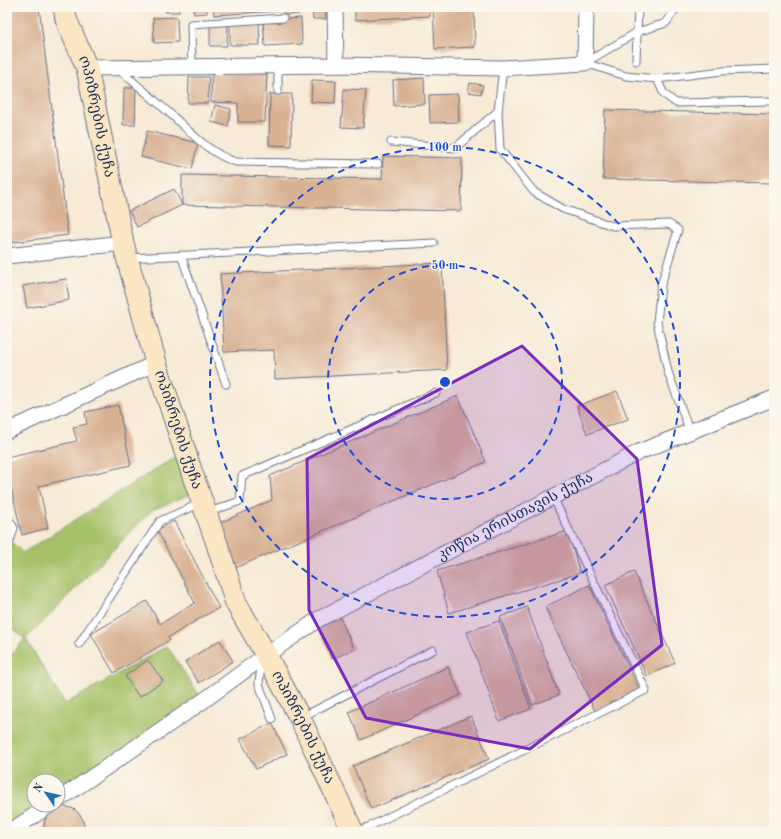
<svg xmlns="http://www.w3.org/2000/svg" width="781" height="839" viewBox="0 0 781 839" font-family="'Old Standard TT','Noto Serif Georgian',serif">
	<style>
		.green { fill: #a6c168; stroke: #607863 }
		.building { fill: #d9b294 }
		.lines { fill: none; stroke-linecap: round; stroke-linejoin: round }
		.lane-casing { stroke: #687088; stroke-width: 9 }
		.street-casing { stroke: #687088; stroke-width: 17 }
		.secondary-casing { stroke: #687088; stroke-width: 23 }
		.lane { stroke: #fff; stroke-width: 7 }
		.street { stroke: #fff; stroke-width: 15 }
		.secondary { stroke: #fbe6c4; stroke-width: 21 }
		.marked { fill: #7b2cbf; fill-opacity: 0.2; stroke: #7b2cbf; stroke-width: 3; stroke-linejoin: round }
		.ring { fill: none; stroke: #1d4ed8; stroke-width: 2; stroke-dasharray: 7 5 }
		.labels { text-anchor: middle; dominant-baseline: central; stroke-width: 3; stroke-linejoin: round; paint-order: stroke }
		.street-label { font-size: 15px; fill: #1b2f5e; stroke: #fbf7ec }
		.centre { fill: #1d4ed8; stroke: #fbf7ec; stroke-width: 2 }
		.ring-label { font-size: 12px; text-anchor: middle; font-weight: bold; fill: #1d4ed8; stroke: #fbf7ec; stroke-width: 3; stroke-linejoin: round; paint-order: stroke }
	</style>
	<rect width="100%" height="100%" fill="#fbf7ec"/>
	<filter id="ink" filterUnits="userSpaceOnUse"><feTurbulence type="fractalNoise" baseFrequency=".025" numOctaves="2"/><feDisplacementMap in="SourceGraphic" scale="8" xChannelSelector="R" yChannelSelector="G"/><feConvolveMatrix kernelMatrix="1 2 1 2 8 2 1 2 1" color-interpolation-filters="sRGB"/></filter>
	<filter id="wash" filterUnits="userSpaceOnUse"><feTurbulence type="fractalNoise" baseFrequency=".012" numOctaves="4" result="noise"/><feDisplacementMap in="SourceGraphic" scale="16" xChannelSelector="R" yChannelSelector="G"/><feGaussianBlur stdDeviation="0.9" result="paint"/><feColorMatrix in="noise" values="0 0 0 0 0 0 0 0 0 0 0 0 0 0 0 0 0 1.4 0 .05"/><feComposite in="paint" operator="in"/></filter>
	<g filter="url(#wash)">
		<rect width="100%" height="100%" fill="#f7ead6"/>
		<path class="green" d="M 184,451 L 198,491 L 152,510 L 26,639 L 65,704 L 167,646 L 203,701 L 58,800 L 58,781 L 34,781 L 34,805 L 50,805 L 7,828 L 7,660 L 25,639 L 7,623 L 7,543 L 10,541 L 23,553 Z"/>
		<g id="blocks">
			<g class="building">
				<path d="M 7,7 L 39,7 L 68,235 L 7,243 L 7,206 L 12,205 L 7,164 Z"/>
				<rect x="166" y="7" width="13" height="5"/>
				<path d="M 193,7 L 207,7 L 207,13 L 194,14 Z"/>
				<path d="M 213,7 L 278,7 L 278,11 L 214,15 Z"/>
				<path d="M 283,7 L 299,7 L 299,14 L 284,15 Z"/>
				<path d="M 312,7 L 325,7 L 326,19 L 313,19 Z"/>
				<path d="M 355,7 L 429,7 L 430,16 L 355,20 Z"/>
				<path d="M 433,7 L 474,7 L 475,47 L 435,49 Z"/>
				<path d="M 177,17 L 178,42 L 154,43 L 153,18 Z"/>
				<path d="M 301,18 L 302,44 L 265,46 L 263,21 Z"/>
				<path d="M 259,22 L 260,45 L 230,45 L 230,24 Z"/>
				<path d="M 210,24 L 228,24 L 227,46 L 210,46 Z"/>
				<path d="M 212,72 L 267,74 L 265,122 L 238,122 L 238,103 L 211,102 Z"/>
				<path d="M 189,77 L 209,77 L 208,103 L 188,103 Z"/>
				<path d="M 424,78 L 425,104 L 394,106 L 393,80 Z"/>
				<path d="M 312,80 L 336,81 L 335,103 L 311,102 Z"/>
				<path d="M 470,83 L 483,85 L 481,94 L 468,92 Z"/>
				<path d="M 124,88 L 136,88 L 135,125 L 123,125 Z"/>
				<path d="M 344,89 L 366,90 L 363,128 L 341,127 Z"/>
				<path d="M 270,94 L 292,94 L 291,146 L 269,145 Z"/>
				<path d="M 458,94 L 459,122 L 430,123 L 429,95 Z"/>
				<path d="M 215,105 L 231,109 L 228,126 L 211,122 Z"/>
				<path d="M 605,110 L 773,114 L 772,183 L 603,179 Z"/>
				<path d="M 147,131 L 198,143 L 192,169 L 141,157 Z"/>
				<path d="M 383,156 L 462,158 L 461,211 L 182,205 L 182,175 L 382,179 Z"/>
				<path d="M 174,189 L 182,205 L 137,227 L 129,211 Z"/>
				<path d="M 442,263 L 447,370 L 275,379 L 274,350 L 224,352 L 220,274 Z"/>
				<path d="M 66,279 L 69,300 L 27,308 L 23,286 Z"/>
				<path d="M 617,391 L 628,419 L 587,434 L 577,406 Z"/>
				<path d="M 458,396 L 486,462 L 235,568 L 217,524 L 272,500 L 270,476 Z"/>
				<path d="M 118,405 L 131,465 L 39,486 L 48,528 L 22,535 L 7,470 L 7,457 L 77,441 L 73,427 L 87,424 L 85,412 Z"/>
				<path d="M 174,521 L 219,608 L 202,617 L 168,638 L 170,640 L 114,673 L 91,634 L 147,601 L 160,624 L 195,603 L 157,530 Z"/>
				<path d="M 568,531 L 580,573 L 449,613 L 437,571 Z"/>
				<path d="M 634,572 L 675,663 L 647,676 L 605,585 Z"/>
				<path d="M 589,585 L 639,689 L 595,711 L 545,607 Z"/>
				<path d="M 527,607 L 559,695 L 532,705 L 500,617 Z"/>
				<path d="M 339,615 L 354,649 L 332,659 L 317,625 Z"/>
				<path d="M 499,621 L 531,709 L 499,721 L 467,632 Z"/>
				<path d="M 220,640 L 233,661 L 199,683 L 185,662 Z"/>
				<path d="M 148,660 L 163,681 L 139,697 L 125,676 Z"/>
				<path d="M 448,667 L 461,695 L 361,740 L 349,712 Z"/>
				<path d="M 471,716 L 489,759 L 371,809 L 353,766 Z"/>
				<path d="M 272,723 L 287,754 L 256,769 L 240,739 Z"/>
				<path d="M 60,807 L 67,807 L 74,809 L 79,814 L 83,820 L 84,826 L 83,832 L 45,832 L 44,827 L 45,820 L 49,814 L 54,810 Z"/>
			</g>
		</g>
	</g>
	<g filter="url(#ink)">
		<use href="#blocks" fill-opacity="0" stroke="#687088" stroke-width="1"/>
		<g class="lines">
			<g class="lane-casing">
				<g id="lane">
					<path d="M 636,61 L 638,7"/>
					<path d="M 585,63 L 626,76 L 657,79 L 722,71 L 774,69"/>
					<path d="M 585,63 L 637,32 L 666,23 L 677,7"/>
					<path d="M 192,67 L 191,24 L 283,18"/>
					<path d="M 119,70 C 139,86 157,102 176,119 C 194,136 211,154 236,162 L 378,164"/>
					<path d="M 657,79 L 664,94 L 676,103 L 774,101"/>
					<path d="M 278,91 L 278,65"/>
					<path d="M 498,111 L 500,149 L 534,192 L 563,209 L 613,226 L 669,224 L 678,230 L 661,285 L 657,322 L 668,372 L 690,432"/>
					<path d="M 391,142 L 455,148 L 498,111 L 503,68"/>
					<path d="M 181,255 L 226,384"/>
					<path d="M 128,258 L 434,243"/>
					<path d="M 207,513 L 240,501 L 242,476 L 436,393"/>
					<path d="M 7,517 L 14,528 L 10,541 L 7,543"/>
					<path d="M 79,644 L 160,521 L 201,503"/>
					<path d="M 264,661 L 260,674 L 259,684 L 272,719"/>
					<path d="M 302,717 L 433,650"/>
					<path d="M 358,832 L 646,690 L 553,497"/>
				</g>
			</g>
			<g class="street-casing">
				<g id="street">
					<path d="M 335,7 L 336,65"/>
					<path d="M 87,68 L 336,65 L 503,68 L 585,63 L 586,7"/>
					<path d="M 7,256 L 123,243"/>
					<path d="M 7,431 L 156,363"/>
					<path id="s1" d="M 58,800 L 98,773 L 203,701 L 266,655 L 319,619 L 639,452 L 774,398"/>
					<path d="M 9,832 L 50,805"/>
				</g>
			</g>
			<g class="secondary-casing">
				<g id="secondary">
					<path id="s2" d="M 64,7 L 66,19 L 87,68 L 123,243 L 156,363 L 193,476 L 216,541 L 236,603 L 266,655 L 300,718 L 353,832"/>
				</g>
			</g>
			<use href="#lane" class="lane"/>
			<use href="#street" class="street"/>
			<use href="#secondary" class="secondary"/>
		</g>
	</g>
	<path class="marked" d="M 522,346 L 637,459 L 662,645 L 530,749 L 366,718 L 309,610 L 307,459 Z"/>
	<g class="ring">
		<circle cx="445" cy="382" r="117"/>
		<circle cx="445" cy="382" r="235"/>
	</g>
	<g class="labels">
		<g class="street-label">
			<text stroke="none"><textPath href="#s2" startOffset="115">ოპიზრების ქუჩა</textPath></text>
			<text stroke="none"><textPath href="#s2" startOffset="439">ოპიზრების ქუჩა</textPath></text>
			<text stroke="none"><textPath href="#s1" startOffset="539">კოწია ერისთავის ქუჩა</textPath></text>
			<text stroke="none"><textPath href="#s2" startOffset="763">ოპიზრების ქუჩა</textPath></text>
		</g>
	</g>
	<circle cx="445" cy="382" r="6" class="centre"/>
	<g class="ring-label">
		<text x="445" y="151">100 m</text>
		<text x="445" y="269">50 m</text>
	</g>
	<rect width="781" height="839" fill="none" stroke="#fbf7ec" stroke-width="24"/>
	<g transform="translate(46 793) rotate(304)"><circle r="19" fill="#fbf7ec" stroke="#a1a7b3"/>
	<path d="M0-3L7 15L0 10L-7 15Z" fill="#1f6fb2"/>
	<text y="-6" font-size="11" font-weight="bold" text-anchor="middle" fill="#1b2f5e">N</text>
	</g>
</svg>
